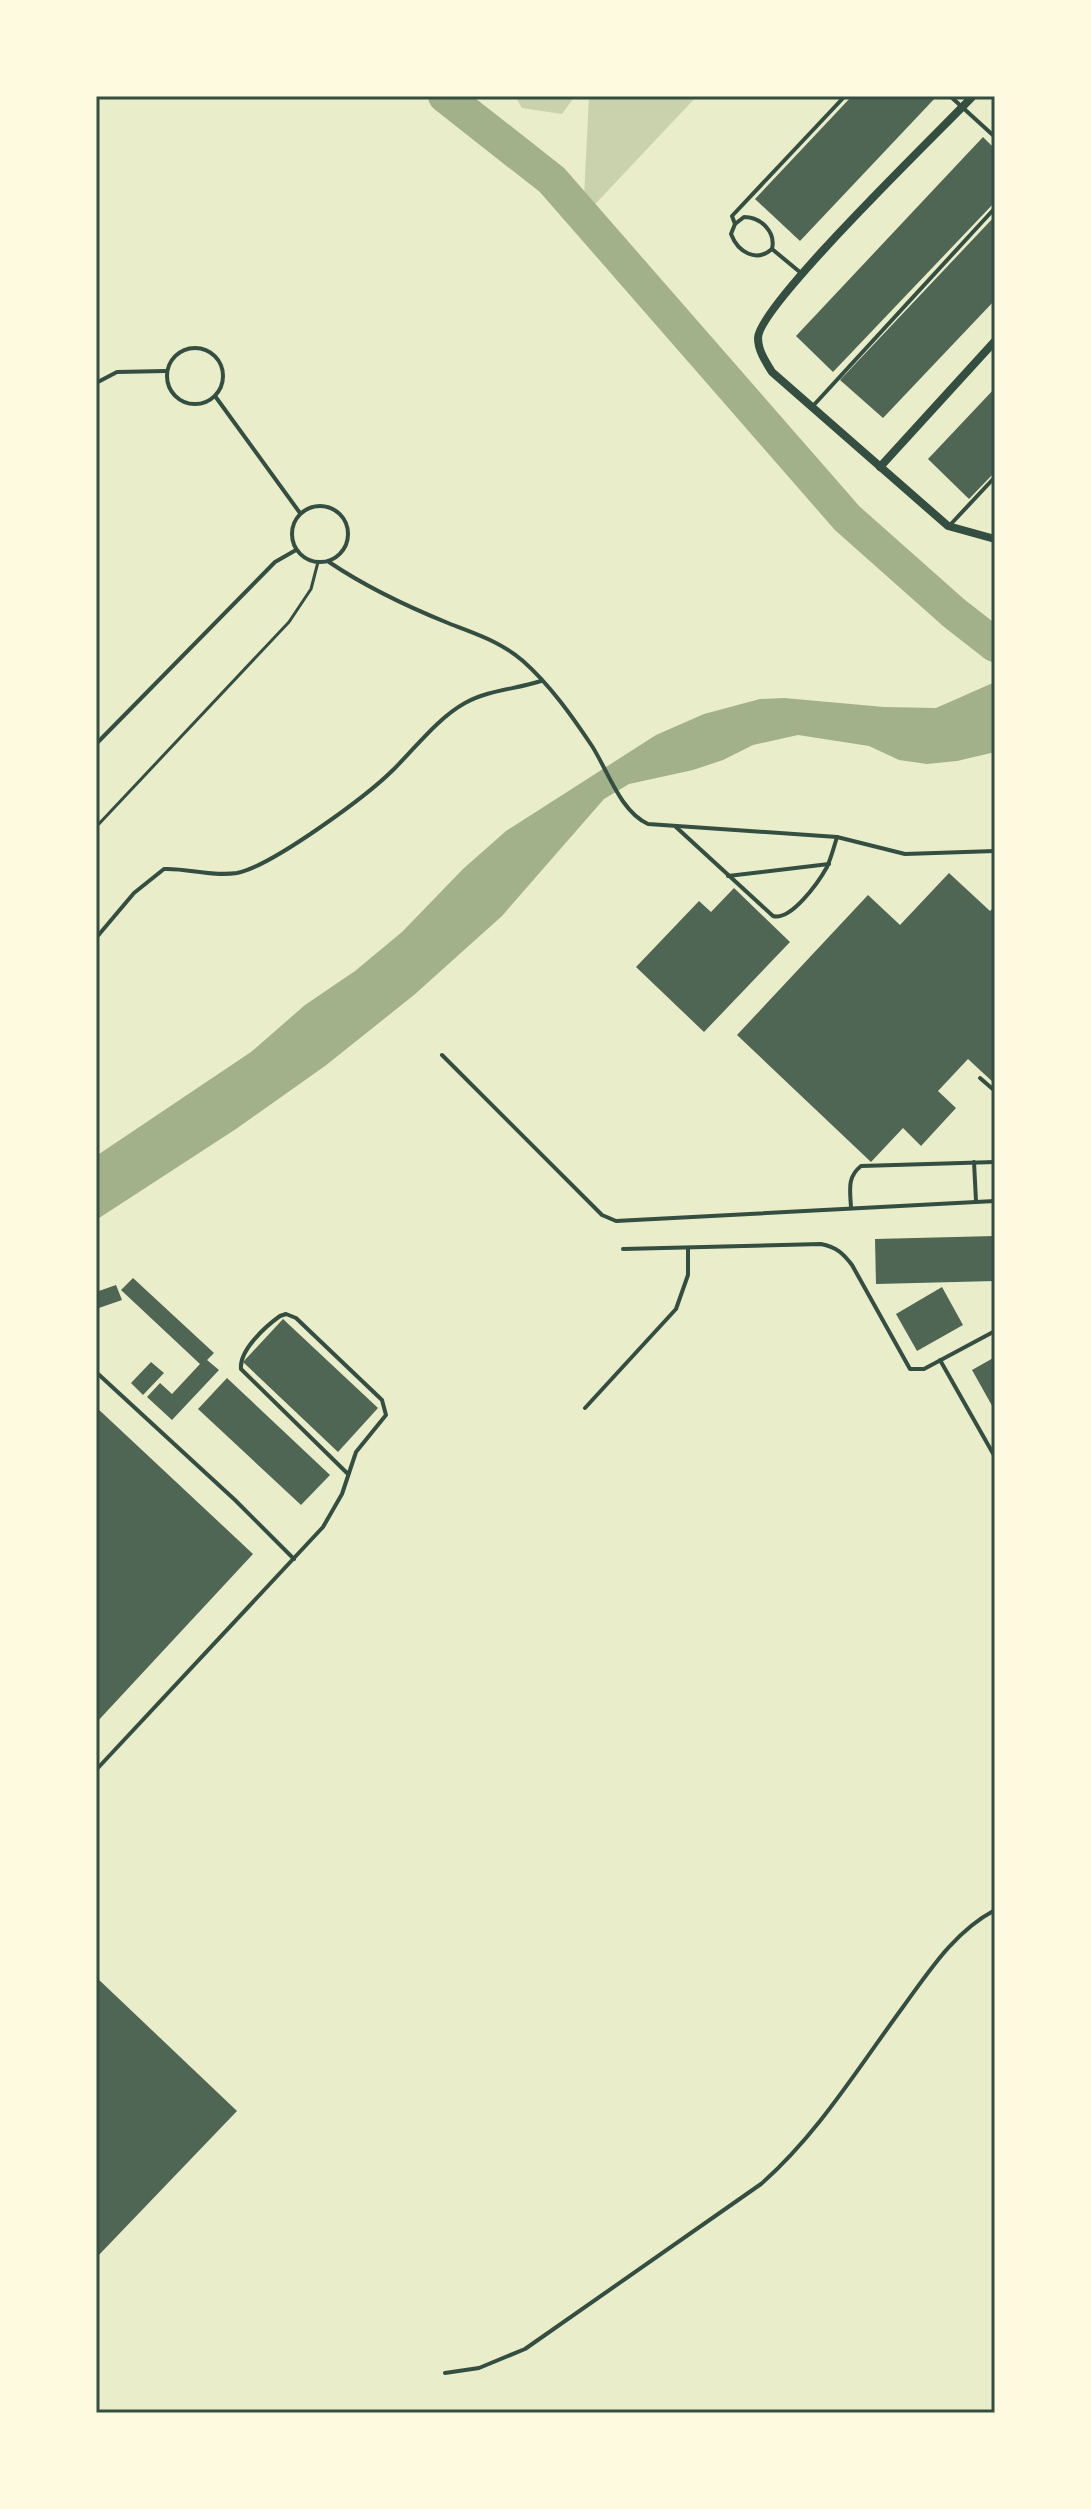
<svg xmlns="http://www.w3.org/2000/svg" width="1091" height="2509" viewBox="0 0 1091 2509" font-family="Arial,sans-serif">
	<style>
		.green { fill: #cad2ad }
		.water { fill: #a3b18a }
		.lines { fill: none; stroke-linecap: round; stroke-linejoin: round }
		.river { stroke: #a3b18a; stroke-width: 34 }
		.building { fill: #4f6655 }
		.path { stroke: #344e41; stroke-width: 3 }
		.service { stroke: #344e41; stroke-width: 4 }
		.minor { stroke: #344e41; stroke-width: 8 }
		.neatline { fill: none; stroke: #344e41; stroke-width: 3 }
	</style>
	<rect width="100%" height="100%" fill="#e9edc9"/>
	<g class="green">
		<path d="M 515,96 L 575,96 L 562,114 L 522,108 Z"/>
		<path d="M 589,96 L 697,96 L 583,217 Z"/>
	</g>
	<path class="water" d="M 995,682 L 995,751 L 991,753 L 957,761 L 927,764 L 899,760 L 869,746 L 798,735 L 753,745 L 723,760 L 693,770 L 629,784 L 604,799 L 502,916 L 414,995 L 325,1066 L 236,1129 L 96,1220 L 96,1156 L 251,1052 L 305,1005 L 355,971 L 402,932 L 463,869 L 506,831 L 656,735 L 704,714 L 760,699 L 784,698 L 884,707 L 936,708 Z"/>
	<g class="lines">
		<path class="river" d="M 445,96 L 552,180 L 847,518 L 954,613 L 995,645"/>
	</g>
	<g class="building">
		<path d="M 852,96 L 937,96 L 800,241 L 755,199 Z"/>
		<path d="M 983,137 L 995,149 L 995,202 L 833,372 L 796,336 Z"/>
		<path d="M 995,216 L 995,300 L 883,418 L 840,380 Z"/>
		<path d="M 995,388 L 995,472 L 969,499 L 928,459 Z"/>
		<path d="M 949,873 L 990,911 L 995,906 L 995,1084 L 968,1059 L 938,1091 L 956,1108 L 921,1146 L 903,1128 L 871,1162 L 737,1035 L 868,895 L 900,925 Z"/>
		<path d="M 734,888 L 790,942 L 704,1032 L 636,967 L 699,901 L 711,912 Z"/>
		<path d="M 995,1236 L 995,1281 L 876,1284 L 875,1239 Z"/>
		<path d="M 133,1278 L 214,1353 L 207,1360 L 219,1370 L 172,1420 L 147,1397 L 160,1383 L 172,1394 L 200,1364 L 121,1290 Z"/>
		<path d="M 116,1285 L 122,1300 L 96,1309 L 96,1292 Z"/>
		<path d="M 942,1287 L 963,1325 L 917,1351 L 896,1314 Z"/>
		<path d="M 283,1319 L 378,1408 L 338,1452 L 243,1362 Z"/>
		<path d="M 995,1357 L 995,1411 L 972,1370 Z"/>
		<path d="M 151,1362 L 164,1373 L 143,1395 L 131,1383 Z"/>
		<path d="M 227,1378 L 330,1475 L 301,1505 L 198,1409 Z"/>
		<path d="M 96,1407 L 253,1554 L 96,1723 Z"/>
		<path d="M 96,1977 L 237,2111 L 96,2258 Z"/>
	</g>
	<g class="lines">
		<path class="path" d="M 96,827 L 289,622 L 311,589 L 318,562"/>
		<g class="service">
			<path d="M 950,96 L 995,137"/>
			<path d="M 735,224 L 744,217 C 761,217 776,232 772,249"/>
			<path d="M 772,249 C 756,263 738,252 731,234 L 735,224 L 732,216 L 845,96"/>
			<path d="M 772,249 L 801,273"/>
			<circle cx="195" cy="376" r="28"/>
			<path d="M 96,383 L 117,372 L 166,371"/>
			<path d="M 215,396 L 300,513"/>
			<path d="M 812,407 L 995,208"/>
			<circle cx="320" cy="534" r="28"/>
			<path d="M 950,525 L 995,477"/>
			<path d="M 329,562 C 366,587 406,606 448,623 C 475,634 500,641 523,661 C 550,685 572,716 592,746 C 608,771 620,811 648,824 L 837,837 L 905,854 L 995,851"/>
			<path d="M 98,742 L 275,562 L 296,550"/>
			<path d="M 676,827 L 773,916 C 791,921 818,883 827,867 C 831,858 834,847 837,837"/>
			<path d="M 728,876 L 829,864"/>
			<path d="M 96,938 L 134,893 L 164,869 C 188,868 212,877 237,873 C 272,866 367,796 394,769 C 416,747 438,718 465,703 C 488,690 517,689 541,681"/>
			<path d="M 442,1055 L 602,1215 L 616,1221 L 995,1201"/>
			<path d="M 980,1078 L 995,1091"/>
			<path d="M 974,1162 L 976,1201"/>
			<path d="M 851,1207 C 850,1190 847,1177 861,1166 L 995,1162"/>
			<path d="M 623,1249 L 821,1244 C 836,1247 843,1253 852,1265 L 910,1369 L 924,1369 L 995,1331"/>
			<path d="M 940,1360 L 995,1457"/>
			<path d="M 96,1372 L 235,1500 L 294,1559"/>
			<path d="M 585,1408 L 676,1309 L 688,1275 L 688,1248"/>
			<path d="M 96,1770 L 323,1527 L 342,1494 L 356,1452 L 386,1415 L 382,1400 L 296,1318 L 286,1314 L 280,1316 C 266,1326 239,1350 241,1369 L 348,1474"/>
			<path d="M 445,2373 L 479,2368 L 525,2349 L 761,2184 C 818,2134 858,2068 903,2007 C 930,1970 954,1932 995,1910"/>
		</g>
		<g class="minor">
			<path d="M 973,96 C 940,131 758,306 758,338 C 758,351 766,362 772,372 L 948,526 L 995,539"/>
			<path d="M 880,467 L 995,341"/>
		</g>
	</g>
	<rect width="1091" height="2509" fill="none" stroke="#fefae0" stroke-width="196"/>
	<rect x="98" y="98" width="895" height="2313" class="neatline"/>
</svg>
